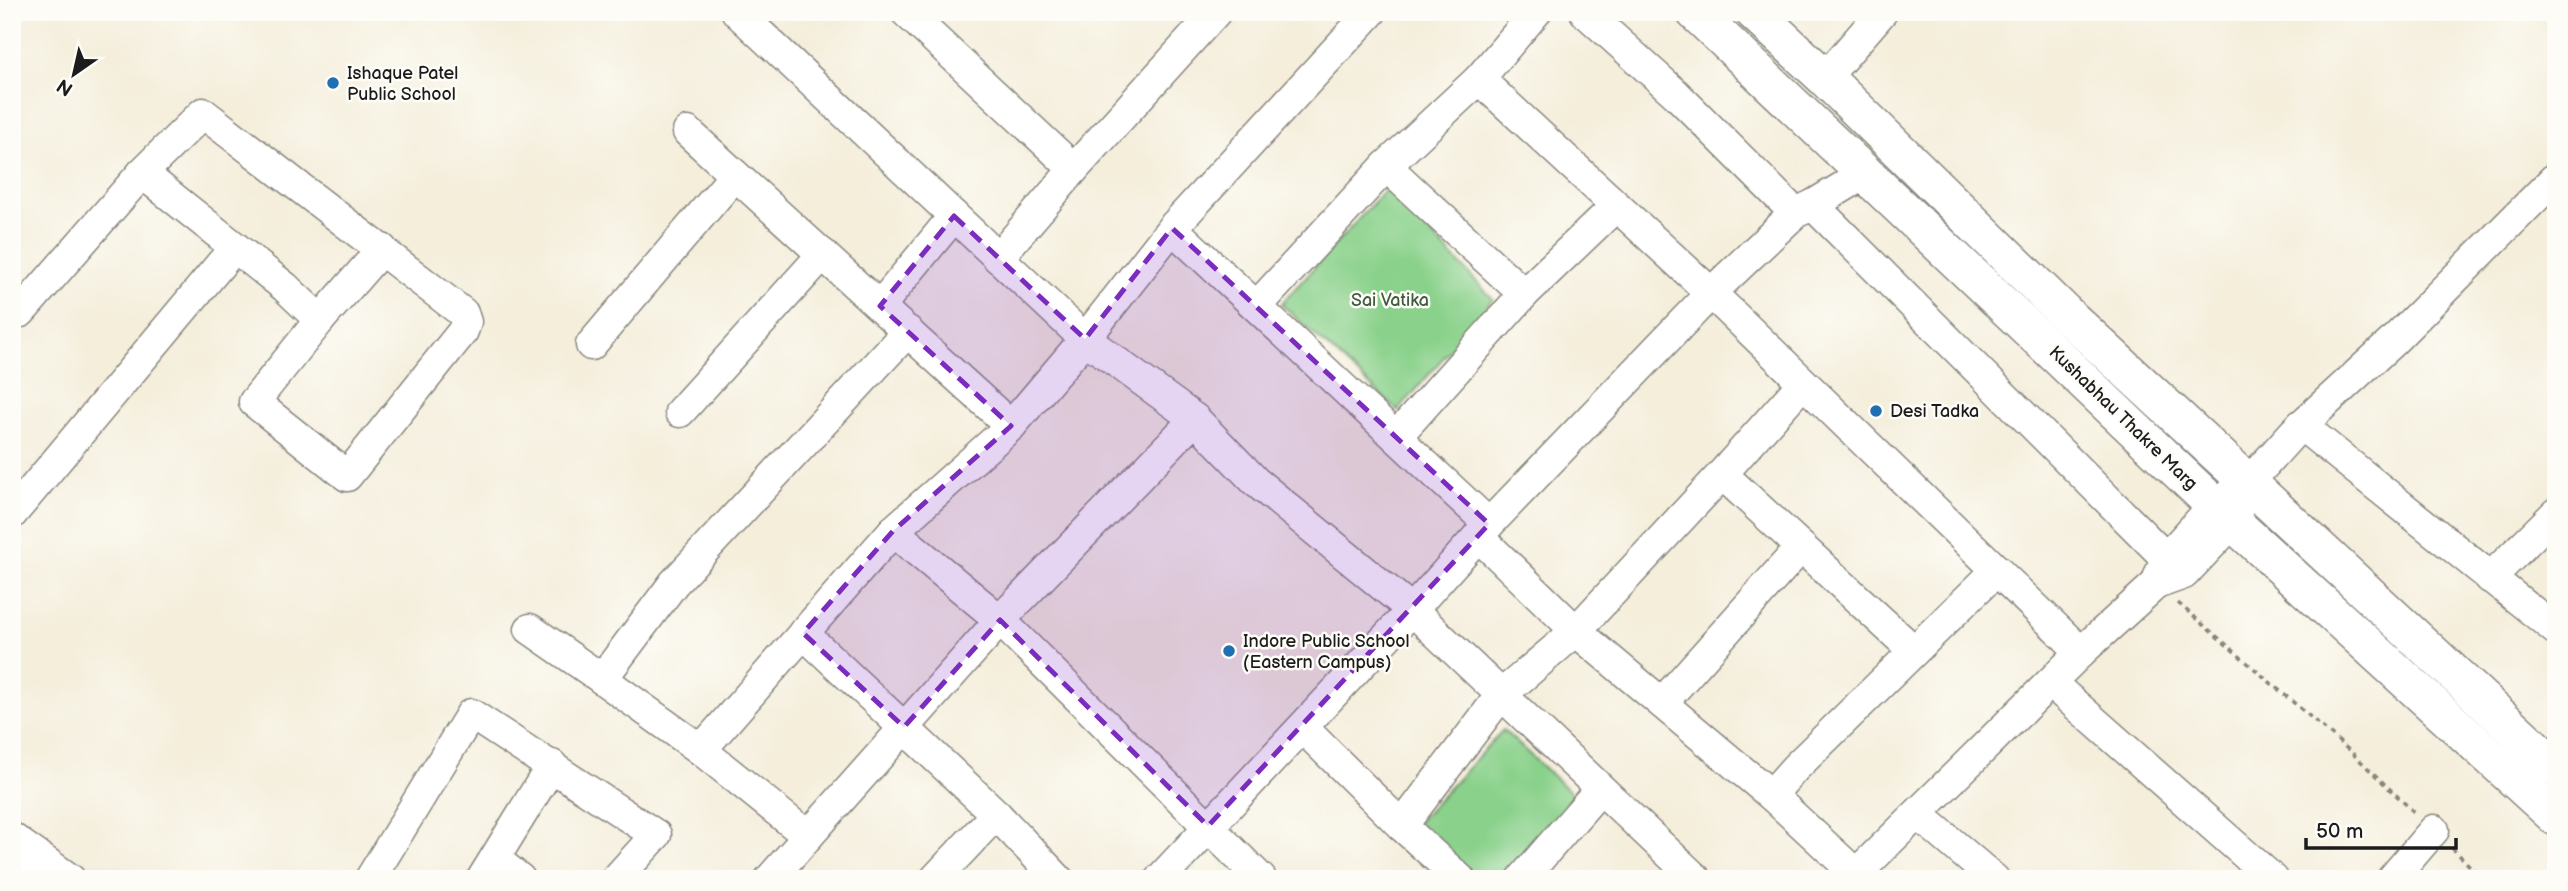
<svg xmlns="http://www.w3.org/2000/svg" width="2568" height="891" viewBox="0 0 2568 891" font-family="'Balsamiq Sans',sans-serif">
	<style>
		.green { fill: #8ad18b; stroke: #537654; stroke-width: 2 }
		.lines { fill: none; stroke-linecap: round; stroke-linejoin: round }
		.minor-casing { stroke: #88857c; stroke-width: 33 }
		.major-casing { stroke: #88857c; stroke-width: 40 }
		.path { stroke: #88857c; stroke-width: 3.5; stroke-dasharray: 5 5; stroke-linecap: butt }
		.minor { stroke: #fff; stroke-width: 30 }
		.major { stroke: #fff; stroke-width: 37 }
		.marked { fill: #7b2cbf; fill-opacity: 0.2; stroke: #7b2cbf; stroke-width: 5; stroke-dasharray: 14 9; stroke-linejoin: round }
		.poi-dot { fill: #1f6fb2; stroke: #fdfcf7; stroke-width: 2.5 }
		.labels { text-anchor: middle; dominant-baseline: central; stroke-width: 5; stroke-linejoin: round; paint-order: stroke }
		.poi-label { font-size: 18px; fill: #1c1c1c; stroke: #fdfcf7; text-anchor: start }
		.park-label { font-size: 18px; fill: #425b43; stroke: #fdfcf7 }
		.street-label { font-size: 18px; fill: #1c1c1c; stroke: #fdfcf7 }
	</style>
	<rect width="100%" height="100%" fill="#fdfcf7"/>
	<filter id="ink" filterUnits="userSpaceOnUse"><feTurbulence type="fractalNoise" baseFrequency=".0143" numOctaves="2"/><feDisplacementMap in="SourceGraphic" scale="14" xChannelSelector="R" yChannelSelector="G"/><feConvolveMatrix kernelMatrix="1 2 1 2 8 2 1 2 1" color-interpolation-filters="sRGB"/></filter>
	<filter id="wash" filterUnits="userSpaceOnUse"><feTurbulence type="fractalNoise" baseFrequency=".00686" numOctaves="4" result="noise"/><feDisplacementMap in="SourceGraphic" scale="28" xChannelSelector="R" yChannelSelector="G"/><feGaussianBlur stdDeviation="1.57" result="paint"/><feColorMatrix in="noise" values="0 0 0 0 0 0 0 0 0 0 0 0 0 0 0 0 0 1.4 0 .05"/><feComposite in="paint" operator="in"/></filter>
	<g filter="url(#wash)">
		<rect width="100%" height="100%" fill="#f4eedb"/>
		<g class="green">
			<path d="M 1387,188 L 1493,299 L 1398,411 L 1281,304 Z"/>
			<path d="M 1503,730 L 1580,801 L 1498,879 L 1473,879 L 1415,825 Z"/>
		</g>
	</g>
	<g filter="url(#ink)">
		<g class="lines">
			<g class="minor-casing">
				<g id="minor">
					<path d="M 737,12 L 1085,339 L 1195,419 L 1255,481 L 1412,610 L 1696,879"/>
					<path d="M 906,12 L 1074,169"/>
					<path d="M 1585,12 L 1676,94 L 1795,213"/>
					<path d="M 1825,78 L 1882,12"/>
					<path d="M 1479,79 L 1711,293 L 2081,652"/>
					<path d="M 203,113 L 463,313 L 466,322 L 463,331 L 347,476 L 254,402 L 320,320 L 285,287 L 142,173 Z"/>
					<path d="M 688,132 L 1011,426"/>
					<path d="M 1386,166 L 1524,294"/>
					<path d="M 1813,205 L 2166,558"/>
					<path d="M 1172,228 L 1371,12"/>
					<path d="M 998,258 L 1074,169 L 1216,12"/>
					<path d="M 880,306 L 954,216"/>
					<path d="M 1257,306 L 1386,166 L 1479,79 L 1536,12"/>
					<path d="M 21,312 L 142,173"/>
					<path d="M 320,320 L 382,249"/>
					<path d="M 591,345 L 735,175"/>
					<path d="M 680,412 L 823,254"/>
					<path d="M 2301,425 L 2556,630"/>
					<path d="M 1396,437 L 1524,294 L 1616,206"/>
					<path d="M 1722,474 L 1914,651"/>
					<path d="M 12,514 L 235,247"/>
					<path d="M 893,531 L 1000,620 L 1261,879"/>
					<path d="M 1478,536 L 1576,631 L 1771,795 L 1856,874"/>
					<path d="M 2490,578 L 2556,513"/>
					<path d="M 2156,584 L 2166,558 L 2214,505 L 2248,483 L 2294,432 L 2392,342 L 2556,177"/>
					<path d="M 530,629 L 602,679"/>
					<path d="M 803,633 L 996,814 L 1058,879"/>
					<path d="M 2051,683 L 2273,879"/>
					<path d="M 1662,703 L 1801,547"/>
					<path d="M 1303,728 L 1402,826 L 1460,879"/>
					<path d="M 701,750 L 893,531 L 1011,426 L 1085,339 L 1172,228 L 1489,524"/>
					<path d="M 1771,795 L 1795,768 L 1997,570"/>
					<path d="M 1918,814 L 1994,879"/>
					<path d="M 1402,826 L 1501,695 L 1576,631 L 1722,474 L 1802,384"/>
					<path d="M 808,836 L 701,750 L 602,679 L 674,583 L 908,331"/>
					<path d="M 12,838 L 70,879"/>
					<path d="M 495,859 L 520,879"/>
					<path d="M 12,864 L 33,879"/>
					<path d="M 370,879 L 471,714 L 656,835 L 616,879"/>
					<path d="M 482,879 L 552,765"/>
					<path d="M 770,879 L 1000,620 L 1195,419"/>
					<path d="M 935,879 L 996,814"/>
					<path d="M 1160,879 L 1412,610 L 1489,524 L 1711,293 L 1795,213 L 1813,205 L 1866,173"/>
					<path d="M 1522,879 L 1600,789"/>
					<path d="M 1851,879 L 2081,652 L 2156,584 L 2184,574 L 2233,522 L 2240,503"/>
					<path d="M 2392,879 L 2434,830"/>
				</g>
			</g>
			<g class="major-casing">
				<g id="major">
					<path d="M 1695,12 L 2214,505 L 2556,817"/>
					<path d="M 1754,12 L 1825,78 L 2065,313 L 2556,768"/>
				</g>
			</g>
			<g class="path">
				<path d="M 2178,603 L 2351,752 L 2416,814"/>
				<path d="M 2452,848 L 2483,879"/>
			</g>
			<use href="#minor" class="minor"/>
			<use href="#major" class="major"/>
		</g>
	</g>
	<path class="marked" d="M 954,216 L 1085,339 L 1172,228 L 1489,524 L 1208,826 L 1000,620 L 904,727 L 803,633 L 893,531 L 1011,426 L 880,306 Z"/>
	<g class="poi-dot">
		<circle cx="333" cy="83" r="7"/>
		<circle cx="1876" cy="411" r="7"/>
		<circle cx="1229" cy="651" r="7"/>
	</g>
	<g class="labels">
		<g class="poi-label">
			<text x="347" y="73">Ishaque Patel<tspan x="347" dy="21">Public School</tspan></text>
			<text x="1890" y="411">Desi Tadka</text>
			<text x="1243" y="641">Indore Public School<tspan x="1243" dy="21">(Eastern Campus)</tspan></text>
		</g>
		<g class="park-label">
			<text x="1390" y="300">Sai Vatika</text>
		</g>
		<g class="street-label">
			<text transform="translate(2123 418) rotate(44)">Kushabhau Thakre Marg</text>
		</g>
	</g>
	<rect width="2568" height="891" fill="none" stroke="#fdfcf7" stroke-width="42"/>
	<g transform="translate(74 74) rotate(214)" stroke="#fdfcf7" stroke-width="5" paint-order="stroke">
	<path d="M0-5L12 26L0 18L-12 26Z" fill="#1c1c1c"/>
	<text y="-10" font-size="19" font-weight="bold" text-anchor="middle" fill="#1c1c1c">N</text>
	</g>
	<path d="M2306 838v10h150v-10" fill="none" stroke="#1c1c1c" stroke-width="3.5"/>
	<text x="2316" y="838" font-size="21" fill="#1c1c1c" stroke="#fdfcf7" stroke-width="5" paint-order="stroke">50 m</text>
</svg>
